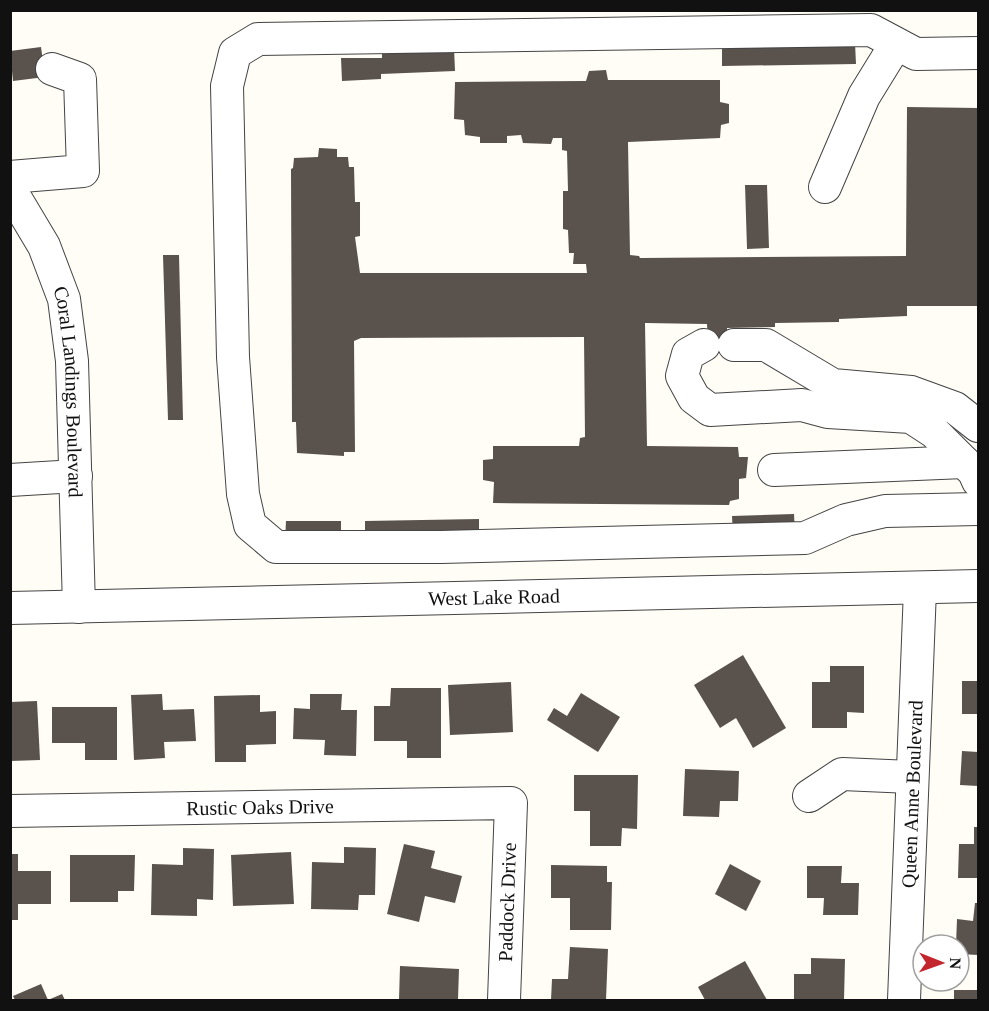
<svg xmlns="http://www.w3.org/2000/svg" width="989" height="1011" viewBox="0 0 989 1011" font-family="Georgia,serif">
	<style>
		.building { fill: #5a524d }
		.lines { fill: none; stroke-linecap: round; stroke-linejoin: round }
		.minor-casing { stroke: #444; stroke-width: 34 }
		.minor { stroke: #fff; stroke-width: 32 }
		.labels { text-anchor: middle; dominant-baseline: central; stroke-width: 6; stroke-linejoin: round; paint-order: stroke }
		.street-label { font-size: 20px; fill: #111; stroke: #fff }
	</style>
	<rect width="100%" height="100%" fill="#fffdf5"/>
	<g class="building">
		<path d="M 855,43 L 856,64 L 722,66 L 722,45 Z"/>
		<path d="M 41,47 L 45,77 L 13,81 L 10,51 Z"/>
		<path d="M 454,48 L 455,71 L 381,74 L 381,79 L 342,81 L 341,58 L 382,58 L 382,51 Z"/>
		<path d="M 606,70 L 608,80 L 720,80 L 720,102 L 729,104 L 729,123 L 721,125 L 720,138 L 628,142 L 630,255 L 639,256 L 640,258 L 906,256 L 907,107 L 978,108 L 978,306 L 907,306 L 907,316 L 839,319 L 839,322 L 775,323 L 775,327 L 727,328 L 727,346 L 708,346 L 707,324 L 645,323 L 647,446 L 738,447 L 739,457 L 748,457 L 746,478 L 739,479 L 739,499 L 730,501 L 729,505 L 493,503 L 494,482 L 483,480 L 483,460 L 493,459 L 493,446 L 579,446 L 580,438 L 585,437 L 584,337 L 361,338 L 354,341 L 355,452 L 344,452 L 344,456 L 297,453 L 296,422 L 292,422 L 291,169 L 293,168 L 294,158 L 318,157 L 319,148 L 337,149 L 337,157 L 348,157 L 349,167 L 354,167 L 355,202 L 360,202 L 360,236 L 355,237 L 360,273 L 587,273 L 586,264 L 573,264 L 574,253 L 569,253 L 568,230 L 563,229 L 563,191 L 568,191 L 567,151 L 562,150 L 562,138 L 553,138 L 551,144 L 523,143 L 521,135 L 507,136 L 507,143 L 480,143 L 480,137 L 465,135 L 464,120 L 454,119 L 455,82 L 586,81 L 589,71 Z"/>
		<path d="M 745,185 L 767,185 L 769,248 L 747,249 Z"/>
		<path d="M 163,255 L 179,255 L 183,420 L 168,420 Z"/>
		<path d="M 794,514 L 795,534 L 733,536 L 732,516 Z"/>
		<path d="M 479,519 L 479,539 L 365,541 L 365,521 Z"/>
		<path d="M 286,521 L 341,521 L 341,542 L 285,542 Z"/>
		<path d="M 743,655 L 786,728 L 753,748 L 736,718 L 720,728 L 694,685 Z"/>
		<path d="M 830,666 L 864,666 L 864,713 L 847,712 L 847,728 L 812,728 L 812,682 L 830,682 Z"/>
		<rect x="962" y="681" width="16" height="33"/>
		<path d="M 511,682 L 513,732 L 450,735 L 448,685 Z"/>
		<path d="M 391,688 L 441,688 L 441,758 L 407,758 L 407,741 L 374,741 L 374,706 L 390,706 Z"/>
		<path d="M 581,693 L 620,717 L 598,752 L 547,720 L 554,708 L 567,716 Z"/>
		<path d="M 162,694 L 163,710 L 194,709 L 196,741 L 164,742 L 165,758 L 134,760 L 131,695 Z"/>
		<path d="M 310,694 L 342,694 L 341,710 L 357,710 L 356,756 L 324,755 L 325,740 L 293,739 L 294,708 L 310,709 Z"/>
		<path d="M 260,695 L 260,712 L 276,711 L 276,744 L 246,745 L 246,762 L 215,762 L 214,696 Z"/>
		<path d="M 37,701 L 40,760 L 10,761 L 10,702 Z"/>
		<path d="M 52,707 L 117,707 L 117,760 L 85,760 L 85,743 L 52,743 Z"/>
		<path d="M 962,751 L 978,752 L 978,786 L 960,785 Z"/>
		<path d="M 685,769 L 739,771 L 738,801 L 720,801 L 719,817 L 683,816 Z"/>
		<path d="M 574,775 L 638,775 L 637,829 L 622,828 L 621,846 L 590,846 L 590,811 L 574,811 Z"/>
		<path d="M 974,827 L 978,827 L 978,878 L 958,878 L 959,844 L 974,844 Z"/>
		<path d="M 404,844 L 435,851 L 431,868 L 462,876 L 455,903 L 425,896 L 419,922 L 387,914 Z"/>
		<path d="M 344,847 L 376,848 L 375,895 L 359,895 L 358,910 L 311,909 L 312,862 L 344,863 Z"/>
		<path d="M 183,848 L 214,849 L 213,900 L 197,899 L 197,916 L 151,915 L 152,864 L 183,865 Z"/>
		<path d="M 291,852 L 294,904 L 233,906 L 231,855 Z"/>
		<path d="M 10,854 L 18,854 L 18,871 L 51,871 L 51,904 L 18,904 L 18,920 L 10,920 Z"/>
		<path d="M 70,855 L 135,855 L 134,891 L 118,891 L 118,902 L 70,902 Z"/>
		<path d="M 730,864 L 761,881 L 746,911 L 715,894 Z"/>
		<path d="M 551,865 L 607,866 L 607,882 L 612,882 L 611,930 L 570,930 L 570,898 L 551,898 Z"/>
		<path d="M 807,866 L 842,866 L 841,883 L 859,883 L 858,915 L 823,915 L 824,898 L 807,898 Z"/>
		<path d="M 975,903 L 978,903 L 978,955 L 959,954 L 959,945 L 956,945 L 957,919 L 973,921 Z"/>
		<path d="M 570,947 L 608,949 L 606,1000 L 551,1000 L 552,979 L 568,979 Z"/>
		<path d="M 811,958 L 845,959 L 844,1000 L 794,1000 L 794,974 L 811,974 Z"/>
		<path d="M 745,961 L 767,1000 L 705,1000 L 698,987 Z"/>
		<path d="M 400,966 L 459,969 L 458,999 L 399,1000 Z"/>
		<path d="M 41,984 L 48,1000 L 62,994 L 65,1000 L 15,1000 L 13,996 Z"/>
		<rect x="954" y="990" width="24" height="10"/>
	</g>
	<g class="lines">
		<g class="minor-casing">
			<g id="minor">
				<path d="M 978,53 L 916,54 L 871,30 L 258,39 L 235,53 L 227,86 L 233,357 L 243,494 L 250,525 L 276,547 L 441,547 L 805,538 L 846,520 L 885,511 L 978,509"/>
				<path d="M 10,177 L 83,171 L 80,79 L 52,69"/>
				<path d="M 825,187 L 864,96 L 896,44"/>
				<path id="s1" d="M 10,189 L 44,246 L 64,299 L 72,361 L 79,607"/>
				<path d="M 704,345 L 688,354 L 682,376 L 694,398 L 710,410 L 802,405 L 828,412 L 911,417 L 934,432 L 974,472 L 978,481"/>
				<path d="M 734,345 L 766,345 L 833,385 L 911,392 L 955,408 L 978,426"/>
				<path d="M 774,470 L 964,462"/>
				<path d="M 10,480 L 76,476"/>
				<path id="s2" d="M 10,608 L 978,586"/>
				<path d="M 809,796 L 842,774 L 911,777"/>
				<path id="s3" d="M 10,811 L 511,803 L 504,1000"/>
				<path id="s4" d="M 904,1000 L 920,589"/>
			</g>
		</g>
		<use href="#minor" class="minor"/>
	</g>
	<g class="labels">
		<g class="street-label">
			<text stroke="none"><textPath href="#s1" startOffset="216">Coral Landings Boulevard</textPath></text>
			<text stroke="none"><textPath href="#s2" startOffset="484">West Lake Road</textPath></text>
			<text stroke="none"><textPath href="#s4" startOffset="206">Queen Anne Boulevard</textPath></text>
			<text stroke="none"><textPath href="#s3" startOffset="250">Rustic Oaks Drive</textPath></text>
			<text transform="translate(507 902) rotate(-88)">Paddock Drive</text>
		</g>
	</g>
	<rect width="989" height="1011" fill="none" stroke="#111111" stroke-width="24"/>
	<g transform="translate(941 963) rotate(91)"><circle r="28" fill="#ffffff" stroke="#a0a0a0" stroke-width="1.5"/>
	<path d="M0-4.5L10 22L0 15L-10 22Z" fill="#c4262e"/>
	<text y="-9" font-size="16" font-weight="bold" text-anchor="middle" fill="#111111">N</text>
	</g>
</svg>
